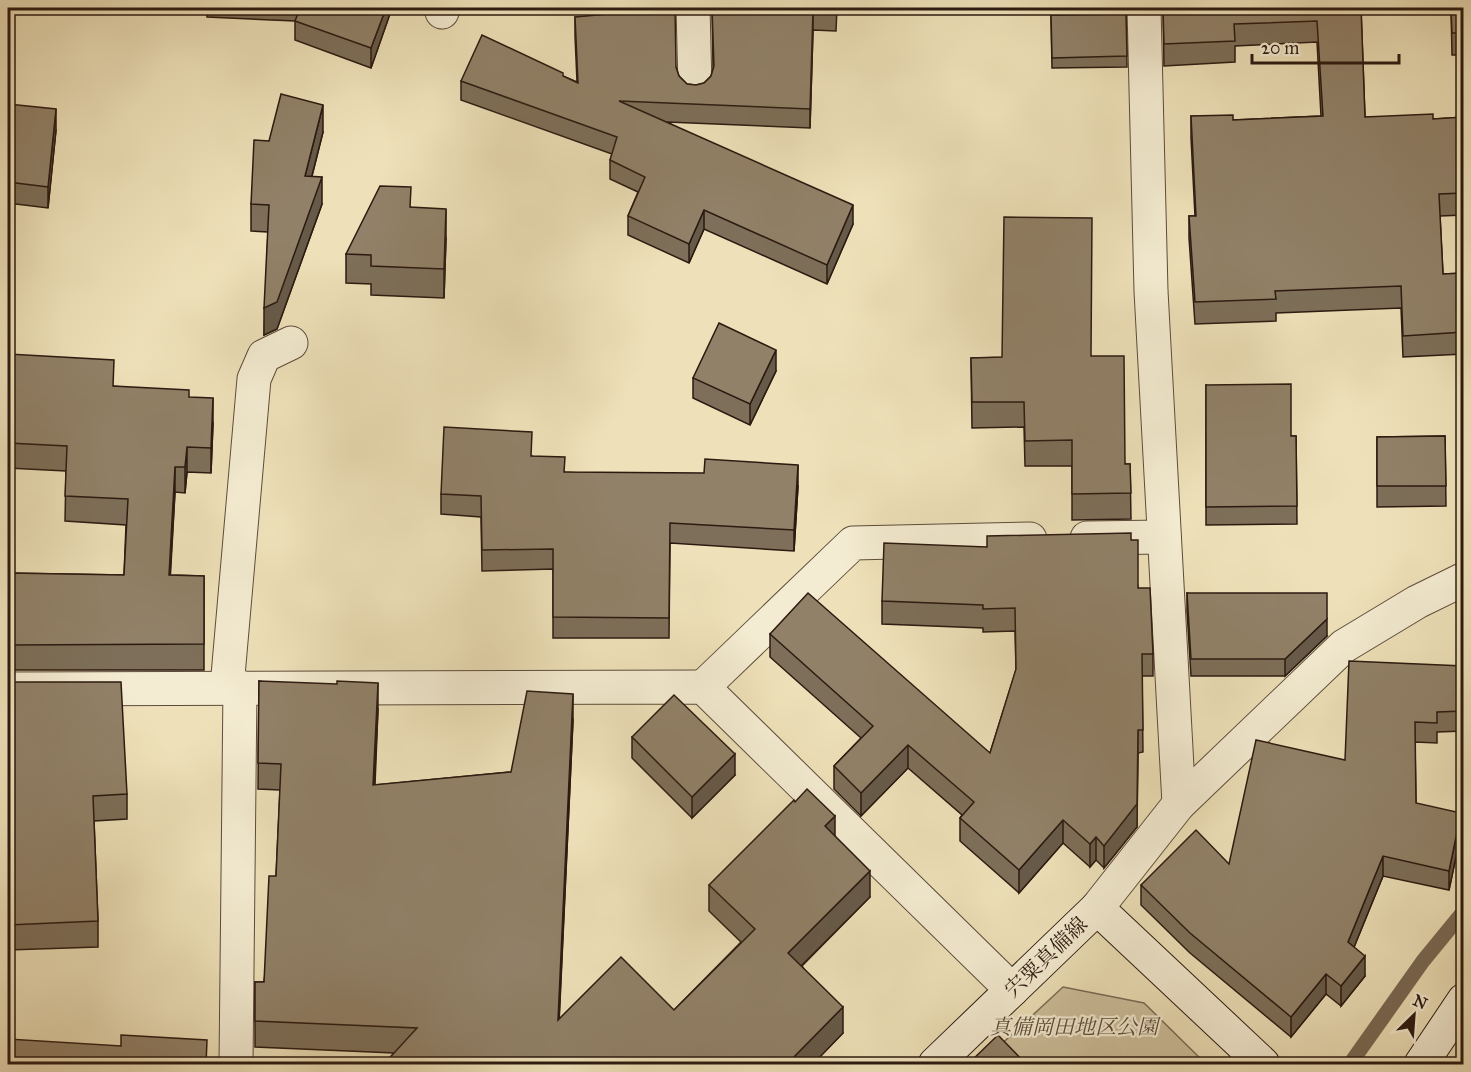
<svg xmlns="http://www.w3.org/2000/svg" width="1471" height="1072" viewBox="0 0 1471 1072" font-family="'IM FELL Great Primer','Noto Serif JP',serif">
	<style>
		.green { fill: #cdbf9c; stroke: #7c6c56; stroke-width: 1.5 }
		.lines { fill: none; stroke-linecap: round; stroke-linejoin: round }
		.stream { stroke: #796954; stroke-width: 15 }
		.street-casing { stroke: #5c4c3b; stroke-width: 35 }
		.secondary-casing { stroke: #2c1a11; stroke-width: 35 }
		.street { stroke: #f4ecd2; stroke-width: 33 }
		.secondary { stroke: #f4ecd2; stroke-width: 33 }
		.wall { fill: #7d6f59; stroke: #2c1a11; stroke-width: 1.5 }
		.shaded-wall { fill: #665a49; stroke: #2c1a11; stroke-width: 1.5 }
		.building { fill: #918168; stroke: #2c1a11; stroke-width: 1.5 }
		.labels { text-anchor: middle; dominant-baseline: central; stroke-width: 4.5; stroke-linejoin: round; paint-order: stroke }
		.street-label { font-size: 21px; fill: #2c1a11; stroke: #f4ecd2 }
		.park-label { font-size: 21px; font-style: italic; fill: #5c4c3b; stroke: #f4ecd2 }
	</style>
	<rect width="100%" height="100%" fill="#eee1b9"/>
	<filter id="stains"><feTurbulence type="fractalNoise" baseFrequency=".00333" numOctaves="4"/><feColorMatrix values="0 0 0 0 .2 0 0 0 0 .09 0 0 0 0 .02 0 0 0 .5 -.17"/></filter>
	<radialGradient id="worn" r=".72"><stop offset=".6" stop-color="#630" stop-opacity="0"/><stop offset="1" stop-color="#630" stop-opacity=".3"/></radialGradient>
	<path class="green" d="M 1063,987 L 1144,1003 L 1206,1064 L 980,1064 Z"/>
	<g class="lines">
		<path class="stream" d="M 1350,1064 L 1423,961 L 1464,911"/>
		<g class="street-casing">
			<g id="street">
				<path d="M 693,8 L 695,86"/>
				<path d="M 1144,8 L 1151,291 L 1179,804"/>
				<path d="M 442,12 L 443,8"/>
				<path d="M 1087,538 L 1164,537"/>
				<path d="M 227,687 L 254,379 L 264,356 L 291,343"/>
				<path d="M 703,687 L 853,543 L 1030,539"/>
				<path d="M 8,689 L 703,687 L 1012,990"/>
				<path d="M 1097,908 L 1179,804 L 1344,646 L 1417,602 L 1464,579"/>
				<path d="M 236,1064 L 240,687"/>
			</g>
		</g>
		<g class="secondary-casing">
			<g id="secondary">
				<path d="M 935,1064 L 1097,908 L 1263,1064"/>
				<path d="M 1421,1064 L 1464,1000"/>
			</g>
		</g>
		<use href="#street" class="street"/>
		<use href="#secondary" class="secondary"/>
	</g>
	<g class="wall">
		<path d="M 187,8 L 392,8 L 371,68 L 295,40 L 295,21 L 207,17 L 207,8 Z"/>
		<path d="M 712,8 L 837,8 L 836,31 L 813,30 L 810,128 L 667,122 L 853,224 L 827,284 L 704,229 L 689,263 L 628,235 L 628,216 L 638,192 L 610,179 L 610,160 L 612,154 L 461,100 L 461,81 L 563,76 L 577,82 L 575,36 L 575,17 L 676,67 L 679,76 L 687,84 L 696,85 L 704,83 L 711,76 L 713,68 Z"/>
		<path d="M 1163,8 L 1361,8 L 1365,117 L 1433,119 L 1464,117 L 1464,215 L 1440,216 L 1443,274 L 1464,273 L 1464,354 L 1403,357 L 1401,308 L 1276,313 L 1276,321 L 1195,324 L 1189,238 L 1189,216 L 1195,216 L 1191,138 L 1191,116 L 1233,120 L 1321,116 L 1317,42 L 1235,46 L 1235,62 L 1164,66 Z"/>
		<path d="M 1451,8 L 1464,8 L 1464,55 L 1452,55 Z"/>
		<path d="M 1126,14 L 1127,67 L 1052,68 L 1051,15 Z"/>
		<path d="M 8,104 L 56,130 L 48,208 L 8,203 Z"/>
		<path d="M 323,132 L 312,176 L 322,204 L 277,329 L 264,335 L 268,232 L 251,231 L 251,204 L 269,141 Z"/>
		<path d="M 411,207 L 446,238 L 444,298 L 371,295 L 371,284 L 346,283 L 346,254 Z"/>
		<path d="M 8,354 L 114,386 L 189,397 L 213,423 L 211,473 L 187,472 L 185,493 L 175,492 L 170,575 L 204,576 L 204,670 L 8,670 L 8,573 L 124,575 L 126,525 L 65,521 L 66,471 L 8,468 Z"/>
		<path d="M 1091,356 L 1125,464 L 1130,464 L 1131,519 L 1072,520 L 1072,466 L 1025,466 L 1024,427 L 972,428 L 971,358 Z"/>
		<path d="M 776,371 L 750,425 L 693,398 L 693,378 Z"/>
		<path d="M 1206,385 L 1291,436 L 1296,436 L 1297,524 L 1206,525 Z"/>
		<path d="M 1445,436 L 1446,506 L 1377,507 L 1377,437 Z"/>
		<path d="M 532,456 L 565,472 L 798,486 L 794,551 L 670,543 L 669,638 L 553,638 L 553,569 L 482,571 L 481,517 L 441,514 L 441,494 Z"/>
		<path d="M 1131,540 L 1138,588 L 1153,654 L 1153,676 L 1142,676 L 1143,752 L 1138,753 L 1137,827 L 1104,868 L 1096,860 L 1090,867 L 1063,843 L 1019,893 L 960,841 L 960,818 L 962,815 L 908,768 L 861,816 L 834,789 L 834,766 L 861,738 L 770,657 L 770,634 L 990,753 L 1016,670 L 1015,631 L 983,632 L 983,628 L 882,624 L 882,601 L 987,547 Z"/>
		<path d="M 1187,593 L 1327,636 L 1285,676 L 1191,676 L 1187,611 Z"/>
		<path d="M 1464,666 L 1464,731 L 1437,732 L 1437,743 L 1415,742 L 1416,803 L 1461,833 L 1449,890 L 1383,876 L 1354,947 L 1365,976 L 1341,1006 L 1326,994 L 1291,1037 L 1190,953 L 1141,905 L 1141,885 L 1229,864 L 1345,760 Z"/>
		<path d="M 259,681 L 378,709 L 375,785 L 511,772 L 573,720 L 559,1019 L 674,1010 L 741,942 L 709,911 L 709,885 L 835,836 L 870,897 L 802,966 L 843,1033 L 812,1065 L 383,1065 L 394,1053 L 255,1047 L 255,982 L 264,982 L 276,876 L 280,790 L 258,789 Z"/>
		<path d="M 8,682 L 127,794 L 127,819 L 94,821 L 98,921 L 98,947 L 8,950 Z"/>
		<path d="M 632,737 L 735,775 L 692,818 L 632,758 Z"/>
	</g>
	<g class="shaded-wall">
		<path d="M 386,8 L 392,8 L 371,68 L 371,48 Z"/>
		<path d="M 813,11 L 813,30 L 810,128 L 810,109 Z"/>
		<path d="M 323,105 L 323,132 L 305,203 L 305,176 Z"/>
		<path d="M 56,109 L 56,130 L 48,208 L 48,187 Z"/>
		<path d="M 322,177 L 322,204 L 277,329 L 264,335 L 264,308 Z"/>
		<path d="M 853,205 L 853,224 L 827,284 L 827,265 Z"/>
		<path d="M 446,209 L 446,238 L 444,298 L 444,269 Z"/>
		<path d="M 704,210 L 704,229 L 689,263 L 689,244 Z"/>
		<path d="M 776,350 L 776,371 L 750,425 L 750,404 Z"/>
		<path d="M 213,398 L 213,423 L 211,473 L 211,448 Z"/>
		<path d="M 187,447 L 187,472 L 185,493 L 185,467 Z"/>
		<path d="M 798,465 L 798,486 L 794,551 L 794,530 Z"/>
		<path d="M 175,467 L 175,492 L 169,601 L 169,575 Z"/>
		<path d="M 1327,619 L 1327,636 L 1285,676 L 1285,659 Z"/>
		<path d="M 378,683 L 378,709 L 373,811 L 373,785 Z"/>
		<path d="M 573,694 L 573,720 L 558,1046 L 558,1020 Z"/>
		<path d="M 1138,730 L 1137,827 L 1104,868 L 1104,846 Z"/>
		<path d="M 908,745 L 908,768 L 861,816 L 861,793 Z"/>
		<path d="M 735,754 L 735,775 L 692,818 L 692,797 Z"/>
		<path d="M 1461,813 L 1461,833 L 1449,890 L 1449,871 Z"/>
		<path d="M 835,816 L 835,842 L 825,826 Z"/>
		<path d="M 1063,820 L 1063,843 L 1019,893 L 1019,870 Z"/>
		<path d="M 1096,837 L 1096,860 L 1090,867 L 1090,844 Z"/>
		<path d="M 1383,856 L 1383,876 L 1348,962 L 1348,942 Z"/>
		<path d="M 870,871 L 870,897 L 788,979 L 788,953 Z"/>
		<path d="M 1365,956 L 1365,976 L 1341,1006 L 1341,986 Z"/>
		<path d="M 1326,974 L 1326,994 L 1291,1037 L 1291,1017 Z"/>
		<path d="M 843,1007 L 843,1033 L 812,1065 L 786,1065 Z"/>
	</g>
	<g class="building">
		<path d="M 300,8 L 386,8 L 371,48 L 295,21 Z"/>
		<path d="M 675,8 L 676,67 L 679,76 L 687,84 L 696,85 L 704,83 L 711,76 L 714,66 L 712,8 L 836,8 L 836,12 L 813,11 L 810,109 L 619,101 L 853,205 L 827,265 L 704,210 L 689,244 L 628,216 L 645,177 L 610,160 L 617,137 L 461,81 L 482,35 L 563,73 L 563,76 L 578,83 L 575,17 Z"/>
		<path d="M 1163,8 L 1361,8 L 1365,117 L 1433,114 L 1433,119 L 1464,117 L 1464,193 L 1439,194 L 1443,274 L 1464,273 L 1464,332 L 1403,336 L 1401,286 L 1275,291 L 1276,299 L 1195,302 L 1189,216 L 1196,216 L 1191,116 L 1233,115 L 1233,120 L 1323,116 L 1317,21 L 1234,24 L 1235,41 L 1164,44 Z"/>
		<path d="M 1451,8 L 1464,8 L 1464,33 L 1452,33 Z"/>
		<path d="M 1126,14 L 1127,56 L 1052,58 L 1051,15 Z"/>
		<path d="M 281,94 L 323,105 L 305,176 L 322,177 L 277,302 L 264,308 L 269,205 L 251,204 L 254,140 L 269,141 Z"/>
		<path d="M 8,104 L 56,109 L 48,187 L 8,182 Z"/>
		<path d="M 380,186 L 411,187 L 410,207 L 446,209 L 444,269 L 371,266 L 371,255 L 346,254 Z"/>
		<path d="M 1004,217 L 1092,218 L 1091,356 L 1124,356 L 1125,464 L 1130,464 L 1131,493 L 1072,494 L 1072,440 L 1025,441 L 1024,402 L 972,402 L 971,358 L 1002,357 Z"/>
		<path d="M 719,323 L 776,350 L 750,404 L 693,378 Z"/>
		<path d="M 8,354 L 114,360 L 113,386 L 189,390 L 189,397 L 213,398 L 211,448 L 187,447 L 185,467 L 175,467 L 169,575 L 204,576 L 204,644 L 8,645 L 8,573 L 124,575 L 128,499 L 65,496 L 67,446 L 8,443 Z"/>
		<path d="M 1291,384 L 1291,436 L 1296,436 L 1297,506 L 1206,507 L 1206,385 Z"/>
		<path d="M 444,427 L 532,432 L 531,456 L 565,457 L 564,472 L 704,473 L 705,459 L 798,465 L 794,530 L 670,523 L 669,618 L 553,617 L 553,549 L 482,550 L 481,496 L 441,494 Z"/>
		<path d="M 1445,436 L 1446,486 L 1377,486 L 1377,437 Z"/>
		<path d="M 1131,533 L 1131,540 L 1138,540 L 1138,588 L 1150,588 L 1153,654 L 1142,654 L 1143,730 L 1138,730 L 1137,804 L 1104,846 L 1096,837 L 1090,844 L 1063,820 L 1019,870 L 960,818 L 974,802 L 908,745 L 861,793 L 834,766 L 873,726 L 770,634 L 808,593 L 990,753 L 1016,669 L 1015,608 L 983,609 L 983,605 L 882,601 L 884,543 L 987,547 L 987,536 Z"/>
		<path d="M 1187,593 L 1327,593 L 1327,619 L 1285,659 L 1191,659 Z"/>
		<path d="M 1349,661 L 1464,666 L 1464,711 L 1437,712 L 1437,723 L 1415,722 L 1416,803 L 1461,813 L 1449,871 L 1383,856 L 1348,942 L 1365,956 L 1341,986 L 1326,974 L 1291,1017 L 1190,933 L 1141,885 L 1196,830 L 1229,864 L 1256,740 L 1345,760 Z"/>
		<path d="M 259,681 L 337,684 L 337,681 L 378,683 L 373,785 L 511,772 L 527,691 L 573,694 L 558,1020 L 621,957 L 674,1010 L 755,929 L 709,885 L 794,800 L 795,802 L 807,789 L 835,816 L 825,826 L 870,871 L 788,953 L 843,1007 L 786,1065 L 383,1065 L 417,1028 L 255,1021 L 255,982 L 264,982 L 269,876 L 276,876 L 281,764 L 258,763 Z"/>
		<path d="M 8,682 L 121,682 L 127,794 L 93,796 L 98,921 L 8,925 Z"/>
		<path d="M 674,695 L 735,754 L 692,797 L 632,737 Z"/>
		<path d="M 121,1035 L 207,1040 L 206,1065 L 8,1065 L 8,1039 L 121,1046 Z"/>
		<path d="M 998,1035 L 1027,1065 L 967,1065 Z"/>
	</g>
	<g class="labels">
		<g class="street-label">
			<text transform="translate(1046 957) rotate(-44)">宍粟真備線</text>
		</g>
		<g class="park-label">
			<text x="1074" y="1027">真備岡田地区公園</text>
		</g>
	</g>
	<rect width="1471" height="1072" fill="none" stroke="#eee1b9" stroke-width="30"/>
	<rect x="9" y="9" width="1453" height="1054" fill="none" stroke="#2c1a11" stroke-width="3"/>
	<rect x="15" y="15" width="1441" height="1042" fill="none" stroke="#2c1a11" stroke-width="1.5"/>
	<g transform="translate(1414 1015) rotate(25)" stroke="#f4ecd2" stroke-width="4.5" paint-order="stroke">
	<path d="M0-4.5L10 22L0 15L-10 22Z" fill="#2c1a11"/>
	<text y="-9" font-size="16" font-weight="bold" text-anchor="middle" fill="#2c1a11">N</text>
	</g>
	<path d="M1252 54v9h147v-9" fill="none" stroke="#2c1a11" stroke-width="3"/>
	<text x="1261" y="54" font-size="18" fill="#2c1a11" stroke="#f4ecd2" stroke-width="4.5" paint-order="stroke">20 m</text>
	<rect width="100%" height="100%" filter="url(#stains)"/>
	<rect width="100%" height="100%" fill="url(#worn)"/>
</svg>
